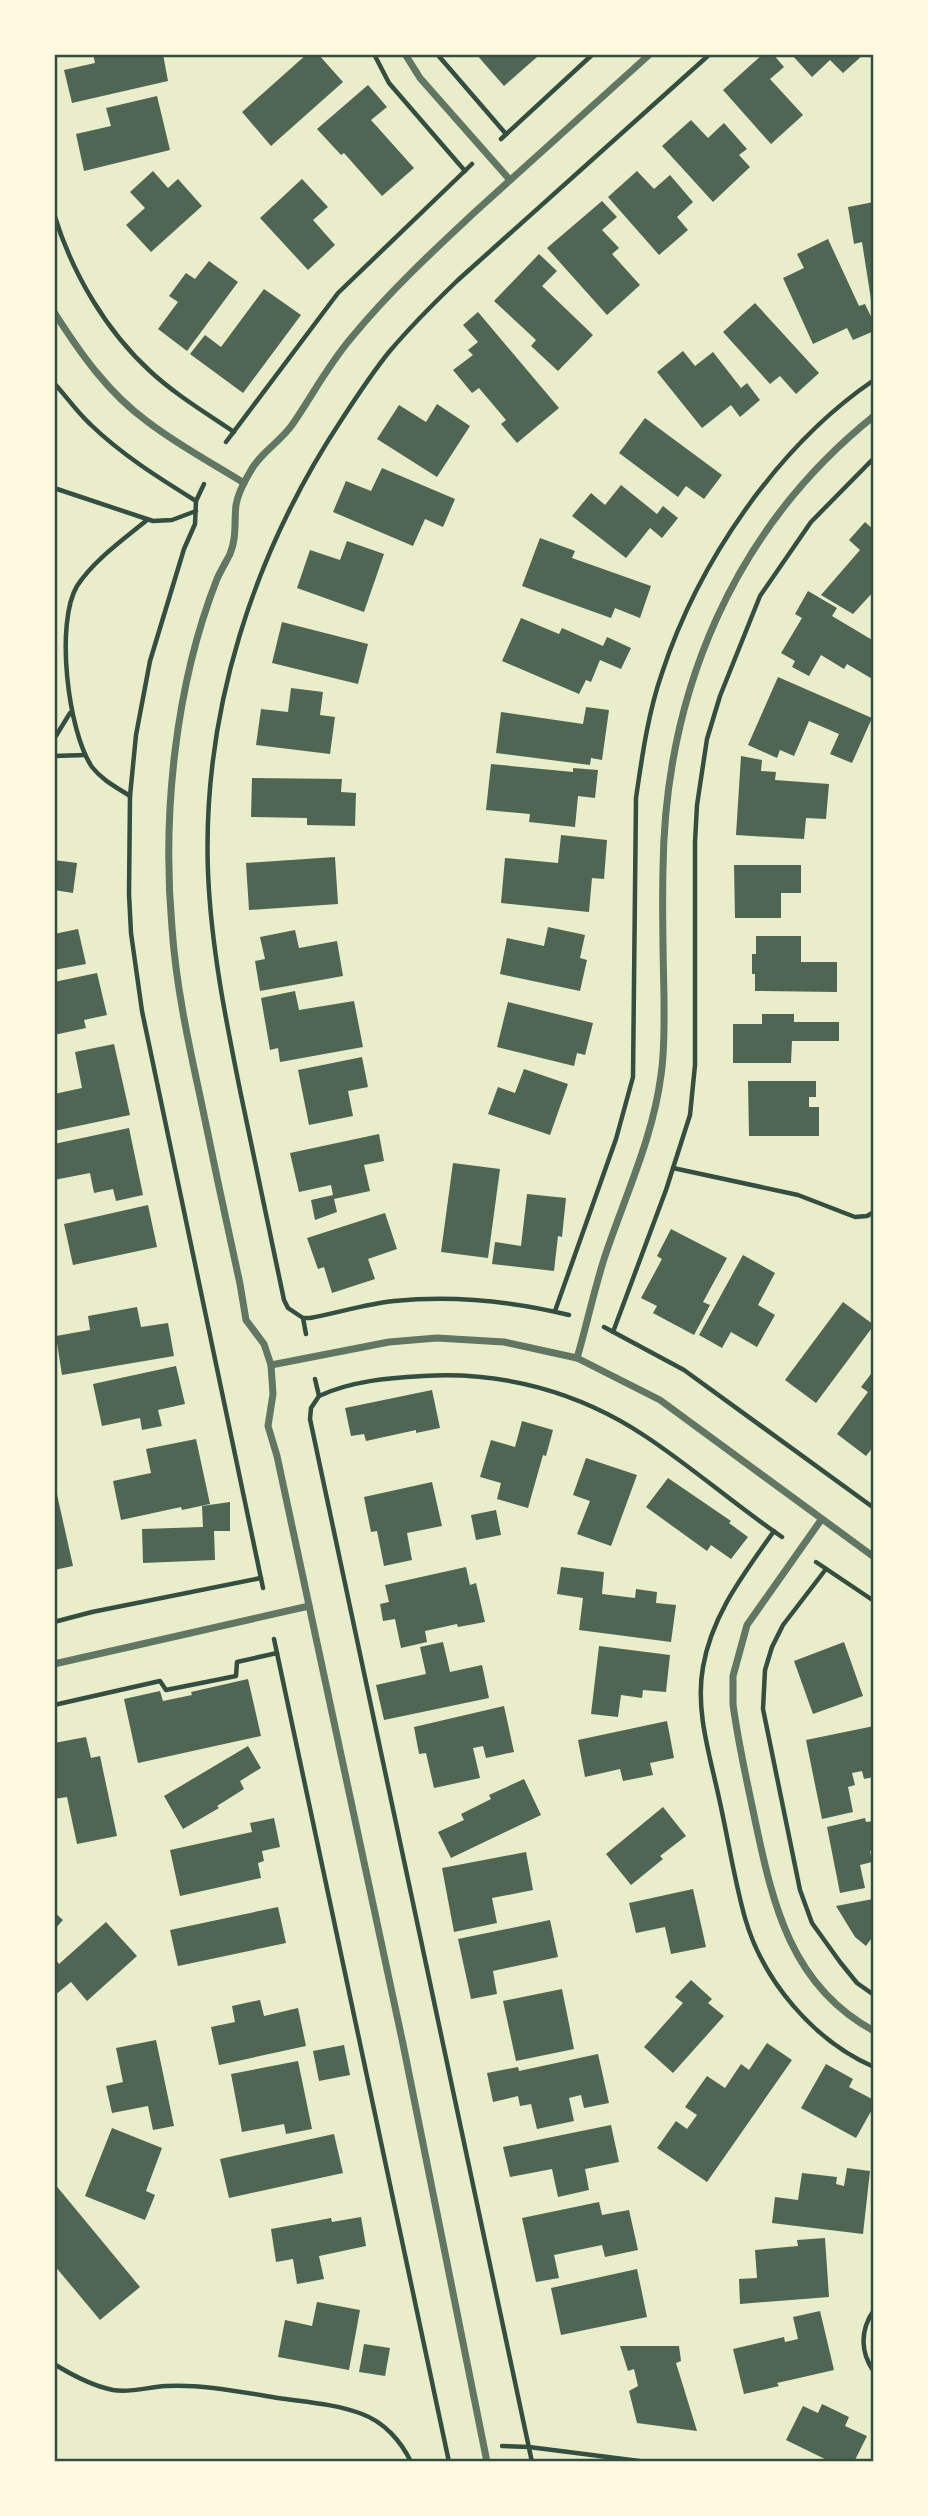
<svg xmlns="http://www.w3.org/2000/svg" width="928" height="2516" viewBox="0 0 928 2516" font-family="Literata,serif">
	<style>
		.building { fill: #4f6655 }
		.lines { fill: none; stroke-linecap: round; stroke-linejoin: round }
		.path { stroke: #344e41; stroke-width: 4.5 }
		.minor { stroke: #617663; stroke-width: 7 }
		.neatline { fill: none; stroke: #344e41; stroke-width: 2.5 }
	</style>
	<rect width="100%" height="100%" fill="#e9edc9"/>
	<g class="building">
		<path d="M 93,54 L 124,54 L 124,57 L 137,54 L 163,54 L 168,81 L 72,103 L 64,70 L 95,63 Z"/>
		<path d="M 307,54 L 318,54 L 343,82 L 271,146 L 242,112 Z"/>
		<path d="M 476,54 L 535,54 L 537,57 L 504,86 Z"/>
		<path d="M 763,54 L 773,54 L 784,67 L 770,79 L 803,115 L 771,144 L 723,90 Z"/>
		<path d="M 791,54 L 864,54 L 843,73 L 830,60 L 812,77 Z"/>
		<path d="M 368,85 L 387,107 L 371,120 L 414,168 L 382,196 L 344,153 L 341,155 L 317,129 Z"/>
		<path d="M 157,96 L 170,150 L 84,171 L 76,134 L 111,126 L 106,108 Z"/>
		<path d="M 691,120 L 708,138 L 724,123 L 747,149 L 739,155 L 750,167 L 713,202 L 662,146 Z"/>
		<path d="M 153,171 L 168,188 L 178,179 L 202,206 L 151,252 L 126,225 L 145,208 L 130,192 Z"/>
		<path d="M 637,171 L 654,189 L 670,175 L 693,202 L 677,217 L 688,230 L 659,255 L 608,197 Z"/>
		<path d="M 302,179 L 328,207 L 313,220 L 335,245 L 308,270 L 260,218 Z"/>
		<path d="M 602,201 L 617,217 L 602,230 L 619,248 L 612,254 L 640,285 L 607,315 L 547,248 Z"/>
		<path d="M 874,202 L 874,306 L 872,306 L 862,242 L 854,244 L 848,207 Z"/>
		<path d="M 828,239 L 859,306 L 865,304 L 874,323 L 874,331 L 853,340 L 847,328 L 813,344 L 783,278 L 804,268 L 797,254 Z"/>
		<path d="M 539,254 L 557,271 L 542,286 L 593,335 L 558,371 L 531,346 L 536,340 L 494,301 Z"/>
		<path d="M 209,261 L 238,282 L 187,351 L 158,329 L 178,302 L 169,296 L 186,273 L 195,279 Z"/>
		<path d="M 264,289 L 301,315 L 243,393 L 190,354 L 205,335 L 221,347 Z"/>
		<path d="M 755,303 L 819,373 L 796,394 L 780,376 L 770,384 L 723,332 Z"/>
		<path d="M 478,312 L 559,408 L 517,443 L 501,424 L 506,420 L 479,388 L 472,393 L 453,370 L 473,355 L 468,350 L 478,342 L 463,325 Z"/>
		<path d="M 683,351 L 695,366 L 713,352 L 741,388 L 747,383 L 760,400 L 740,417 L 731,405 L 702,428 L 657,372 Z"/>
		<path d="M 437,404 L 470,426 L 437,477 L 377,439 L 399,405 L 426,422 Z"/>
		<path d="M 645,418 L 722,475 L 704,499 L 686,486 L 678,497 L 619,453 Z"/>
		<path d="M 382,468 L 455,499 L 443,527 L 425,519 L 413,546 L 333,512 L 346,481 L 371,491 Z"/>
		<path d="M 621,485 L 657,514 L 663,506 L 678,518 L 662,538 L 650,528 L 626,558 L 572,516 L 591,493 L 605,505 Z"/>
		<path d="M 865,522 L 874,530 L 874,591 L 853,614 L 821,595 L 860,550 L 849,540 Z"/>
		<path d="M 540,538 L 575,551 L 572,558 L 651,586 L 640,618 L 615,608 L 611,618 L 522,586 Z"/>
		<path d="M 347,541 L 384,554 L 364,612 L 297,588 L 310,550 L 340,560 Z"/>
		<path d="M 808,591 L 837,608 L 832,616 L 874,641 L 874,680 L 847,664 L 844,669 L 821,655 L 809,676 L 792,667 L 795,661 L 781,653 L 802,618 L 795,614 Z"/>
		<path d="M 521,618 L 559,634 L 562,628 L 603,646 L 607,637 L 631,648 L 621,669 L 600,660 L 591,682 L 586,680 L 579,694 L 502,661 Z"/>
		<path d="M 282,622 L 368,644 L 358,684 L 272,663 Z"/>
		<path d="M 778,677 L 872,718 L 852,763 L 830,754 L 839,734 L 809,721 L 794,756 L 780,750 L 777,758 L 748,745 Z"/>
		<path d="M 291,688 L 323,692 L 320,715 L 335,717 L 330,754 L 256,745 L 261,709 L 288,712 Z"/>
		<path d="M 586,707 L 609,710 L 602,760 L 591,758 L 590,765 L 496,753 L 501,712 L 583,724 Z"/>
		<path d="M 741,756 L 762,760 L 761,771 L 776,772 L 775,780 L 829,784 L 826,819 L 806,818 L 804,839 L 736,835 Z"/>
		<path d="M 491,764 L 573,772 L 573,768 L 598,770 L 595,798 L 578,796 L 575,827 L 529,822 L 530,814 L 486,810 Z"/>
		<path d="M 252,778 L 342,779 L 341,792 L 356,793 L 355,826 L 307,825 L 307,818 L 251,817 Z"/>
		<path d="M 561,835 L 607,840 L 604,879 L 592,878 L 589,912 L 501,903 L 505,858 L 558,863 Z"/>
		<path d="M 335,857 L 338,904 L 249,910 L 246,863 Z"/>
		<path d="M 54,860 L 77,863 L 73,893 L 54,890 Z"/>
		<path d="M 734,865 L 801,865 L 801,893 L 781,893 L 781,918 L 735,918 Z"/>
		<path d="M 548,927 L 585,935 L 580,958 L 587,960 L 580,991 L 500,974 L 507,938 L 544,946 Z"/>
		<path d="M 78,929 L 86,964 L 54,970 L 54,934 Z"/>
		<path d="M 295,930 L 299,948 L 337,941 L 343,976 L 260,991 L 255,961 L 265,959 L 260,937 Z"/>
		<path d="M 756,936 L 801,936 L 801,962 L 837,962 L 837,992 L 755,991 L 755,974 L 752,974 L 752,954 L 756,954 Z"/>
		<path d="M 97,973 L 107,1015 L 84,1020 L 86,1028 L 54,1035 L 54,982 Z"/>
		<path d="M 295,991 L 299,1010 L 354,1001 L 363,1047 L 280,1062 L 278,1048 L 270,1050 L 261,998 Z"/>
		<path d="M 508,1002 L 593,1023 L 585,1055 L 577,1053 L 574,1066 L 497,1047 Z"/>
		<path d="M 762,1014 L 794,1014 L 794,1022 L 839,1022 L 839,1041 L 792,1041 L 791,1063 L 733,1063 L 733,1024 L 762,1024 Z"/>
		<path d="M 114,1044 L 130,1115 L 54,1131 L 54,1094 L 82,1088 L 75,1052 Z"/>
		<path d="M 362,1057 L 368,1087 L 348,1091 L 353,1116 L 309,1125 L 298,1070 Z"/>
		<path d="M 524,1069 L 568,1084 L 550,1135 L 488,1114 L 498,1087 L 515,1093 Z"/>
		<path d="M 748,1081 L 816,1081 L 816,1097 L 809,1097 L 809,1107 L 819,1107 L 819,1136 L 749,1136 Z"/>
		<path d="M 129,1128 L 143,1195 L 116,1201 L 113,1189 L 94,1193 L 90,1173 L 54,1180 L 54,1144 Z"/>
		<path d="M 379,1134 L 384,1161 L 364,1165 L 370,1191 L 334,1199 L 337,1212 L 315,1220 L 311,1200 L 333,1195 L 331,1185 L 299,1192 L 290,1153 Z"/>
		<path d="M 453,1163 L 500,1169 L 488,1258 L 441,1252 Z"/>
		<path d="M 527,1194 L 566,1198 L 562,1237 L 558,1236 L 554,1271 L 492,1264 L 495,1242 L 521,1246 Z"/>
		<path d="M 148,1205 L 157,1247 L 73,1265 L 64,1224 Z"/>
		<path d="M 385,1213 L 397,1249 L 368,1259 L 375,1279 L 332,1293 L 324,1267 L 318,1269 L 307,1238 Z"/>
		<path d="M 671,1229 L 727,1258 L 703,1302 L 710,1305 L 694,1335 L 653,1313 L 657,1306 L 641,1298 L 662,1259 L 657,1256 Z"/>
		<path d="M 743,1255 L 775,1273 L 758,1305 L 775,1315 L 757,1347 L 731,1332 L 722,1348 L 699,1335 Z"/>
		<path d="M 843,1302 L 874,1325 L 816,1403 L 785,1380 Z"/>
		<path d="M 137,1307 L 141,1327 L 168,1323 L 174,1356 L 62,1375 L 56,1336 L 90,1330 L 88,1316 Z"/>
		<path d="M 176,1366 L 185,1404 L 158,1410 L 162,1426 L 142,1430 L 140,1418 L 102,1426 L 93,1384 Z"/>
		<path d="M 874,1370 L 874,1446 L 866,1456 L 837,1434 L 868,1392 L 861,1387 Z"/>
		<path d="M 432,1390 L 440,1428 L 416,1433 L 416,1430 L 366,1441 L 364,1434 L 351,1436 L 345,1408 Z"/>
		<path d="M 522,1421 L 553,1430 L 546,1456 L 543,1455 L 528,1508 L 497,1499 L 501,1483 L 480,1477 L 491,1440 L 515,1447 Z"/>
		<path d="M 196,1439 L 210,1504 L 182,1510 L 181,1507 L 121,1520 L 113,1481 L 151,1473 L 146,1449 Z"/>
		<path d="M 586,1458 L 637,1475 L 611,1546 L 577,1534 L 590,1501 L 573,1495 Z"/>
		<path d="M 668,1478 L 731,1521 L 729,1523 L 748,1537 L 731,1559 L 711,1545 L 707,1551 L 646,1507 Z"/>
		<path d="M 54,1481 L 73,1566 L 54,1570 Z"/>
		<path d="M 432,1482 L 442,1526 L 407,1533 L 412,1560 L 384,1566 L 377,1531 L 371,1532 L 364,1497 Z"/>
		<path d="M 230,1502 L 230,1531 L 214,1531 L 215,1560 L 143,1563 L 142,1529 L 203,1527 L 202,1506 Z"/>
		<path d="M 496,1510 L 501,1535 L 476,1540 L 471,1515 Z"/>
		<path d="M 466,1567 L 470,1585 L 476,1583 L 485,1622 L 458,1627 L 457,1624 L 425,1631 L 427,1642 L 401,1648 L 395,1619 L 383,1621 L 380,1604 L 389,1602 L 385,1585 Z"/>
		<path d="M 561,1567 L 604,1572 L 602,1594 L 635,1598 L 636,1589 L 657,1592 L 656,1603 L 676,1605 L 671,1642 L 579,1630 L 583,1598 L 557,1594 Z"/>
		<path d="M 443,1642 L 450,1672 L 482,1665 L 489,1698 L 384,1720 L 376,1685 L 426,1674 L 420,1647 Z"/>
		<path d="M 844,1642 L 863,1696 L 813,1714 L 794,1661 Z"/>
		<path d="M 599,1646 L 670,1655 L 666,1692 L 643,1690 L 642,1698 L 621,1695 L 618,1717 L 591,1714 Z"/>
		<path d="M 248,1679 L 261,1736 L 138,1763 L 124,1699 L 160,1691 L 163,1701 L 192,1695 L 191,1692 Z"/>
		<path d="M 504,1706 L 514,1752 L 486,1758 L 483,1746 L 473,1748 L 480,1778 L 434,1788 L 426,1753 L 419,1754 L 414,1727 Z"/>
		<path d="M 667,1721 L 674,1758 L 650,1763 L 653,1775 L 623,1781 L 620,1769 L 585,1777 L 578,1740 Z"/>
		<path d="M 874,1726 L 874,1777 L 864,1779 L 862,1771 L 852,1773 L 855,1785 L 848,1787 L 853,1812 L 822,1819 L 806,1740 Z"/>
		<path d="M 86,1737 L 91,1758 L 100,1756 L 117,1836 L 77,1844 L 67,1797 L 54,1799 L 54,1743 Z"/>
		<path d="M 248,1746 L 261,1768 L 240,1781 L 244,1789 L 217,1806 L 219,1808 L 183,1829 L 164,1796 Z"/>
		<path d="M 524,1779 L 541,1815 L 451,1858 L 438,1832 L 464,1820 L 461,1814 L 491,1799 L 489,1795 Z"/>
		<path d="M 663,1807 L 686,1836 L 660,1856 L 663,1859 L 631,1885 L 606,1854 Z"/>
		<path d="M 274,1818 L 280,1847 L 262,1851 L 264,1861 L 258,1863 L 261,1878 L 180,1896 L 170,1850 L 252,1832 L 250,1823 Z"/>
		<path d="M 865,1818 L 866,1822 L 874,1821 L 874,1850 L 870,1851 L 872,1862 L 860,1865 L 865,1888 L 840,1893 L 827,1827 Z"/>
		<path d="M 526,1852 L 533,1890 L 492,1898 L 497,1923 L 454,1932 L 442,1868 Z"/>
		<path d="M 693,1889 L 706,1947 L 671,1954 L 665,1927 L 636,1933 L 629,1903 Z"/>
		<path d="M 873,1899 L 874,1941 L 871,1939 L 866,1946 L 855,1937 L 836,1906 Z"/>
		<path d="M 278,1907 L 286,1943 L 178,1966 L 170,1930 Z"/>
		<path d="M 54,1912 L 63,1920 L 54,1930 Z"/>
		<path d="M 550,1920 L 558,1957 L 493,1971 L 497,1994 L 471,1999 L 458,1939 Z"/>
		<path d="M 106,1922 L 137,1956 L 87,2001 L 71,1982 L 54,1996 L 54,1961 L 56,1960 L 59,1964 Z"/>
		<path d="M 691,1980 L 712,1999 L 708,2003 L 724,2016 L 673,2073 L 644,2047 L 683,2003 L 675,1997 Z"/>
		<path d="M 562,1989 L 574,2049 L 516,2061 L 503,2001 Z"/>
		<path d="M 260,2000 L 264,2016 L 298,2008 L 306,2046 L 219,2065 L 211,2027 L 235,2022 L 232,2006 Z"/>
		<path d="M 156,2040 L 174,2126 L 153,2130 L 148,2106 L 112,2113 L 106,2086 L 123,2082 L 116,2048 Z"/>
		<path d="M 767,2043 L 792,2060 L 707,2182 L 657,2148 L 676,2121 L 687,2129 L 697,2115 L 685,2107 L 707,2076 L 725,2088 L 741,2064 L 749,2070 Z"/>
		<path d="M 344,2045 L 350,2075 L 319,2081 L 313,2051 Z"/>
		<path d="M 598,2054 L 609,2103 L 584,2108 L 581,2095 L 569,2098 L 574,2121 L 537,2129 L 531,2104 L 520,2106 L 518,2096 L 493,2102 L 487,2073 L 518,2067 L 519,2071 Z"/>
		<path d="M 298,2061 L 312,2129 L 286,2134 L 284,2124 L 242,2132 L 231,2074 Z"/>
		<path d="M 826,2064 L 853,2079 L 849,2087 L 874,2100 L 874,2106 L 856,2138 L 801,2108 Z"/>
		<path d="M 611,2125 L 619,2162 L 585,2169 L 589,2190 L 558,2197 L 552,2169 L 510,2177 L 503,2147 Z"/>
		<path d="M 112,2128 L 162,2148 L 146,2191 L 155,2195 L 145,2220 L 85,2196 Z"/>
		<path d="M 334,2134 L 343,2173 L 229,2198 L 220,2159 Z"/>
		<path d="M 847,2168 L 870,2171 L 863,2234 L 772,2223 L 775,2197 L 798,2200 L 802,2173 L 837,2177 L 836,2184 L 844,2186 Z"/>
		<path d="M 54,2183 L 140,2287 L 100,2320 L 54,2265 Z"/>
		<path d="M 599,2202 L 602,2215 L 629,2210 L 638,2250 L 605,2257 L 602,2245 L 554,2255 L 559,2278 L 536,2282 L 522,2218 Z"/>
		<path d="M 361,2217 L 366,2246 L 319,2256 L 324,2279 L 297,2284 L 293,2259 L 276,2262 L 271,2229 L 331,2218 L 332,2222 Z"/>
		<path d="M 825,2238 L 829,2297 L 740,2304 L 739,2279 L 757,2278 L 755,2250 L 798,2246 L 797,2240 Z"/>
		<path d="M 637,2269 L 647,2317 L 561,2335 L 551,2288 Z"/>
		<path d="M 317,2302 L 360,2310 L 349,2370 L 278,2357 L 285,2320 L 312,2326 Z"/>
		<path d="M 820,2311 L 834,2370 L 777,2383 L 779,2386 L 744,2394 L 733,2349 L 784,2337 L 785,2342 L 798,2339 L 793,2317 Z"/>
		<path d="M 364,2344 L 390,2348 L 385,2376 L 359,2372 Z"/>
		<path d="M 620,2346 L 679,2346 L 681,2361 L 676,2363 L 697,2431 L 637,2423 L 629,2391 L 638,2386 L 634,2369 L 628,2371 Z"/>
		<path d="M 822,2404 L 849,2417 L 845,2426 L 867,2436 L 854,2462 L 831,2462 L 786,2440 L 803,2406 L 818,2413 Z"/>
	</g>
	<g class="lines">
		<g class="path">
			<path d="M 374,54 L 389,83 L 465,171"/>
			<path d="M 437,54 L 506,134"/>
			<path d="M 501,139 L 593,54"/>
			<path d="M 54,214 C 72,273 106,331 151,372 C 176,395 206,413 234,432"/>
			<path d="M 54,383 C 66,396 77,412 90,424 C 122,455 159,478 196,501"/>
			<path d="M 226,442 L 338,293 L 472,164"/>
			<path d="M 204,484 L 196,501 L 195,524 L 184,549 L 150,661 L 136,735 L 130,796 L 129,894 L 131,933 L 142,1011 L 263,1588"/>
			<path d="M 54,488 L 153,521 L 172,520 L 196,511"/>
			<path d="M 54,739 L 70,713"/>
			<path d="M 54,756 L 85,755"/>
			<path d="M 130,796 C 116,787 102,780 92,767 C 68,732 55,623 77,586 C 94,560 124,539 147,520"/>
			<path d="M 673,1168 L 798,1195 L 855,1217 L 867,1216 L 874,1212"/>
			<path d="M 555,1311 L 616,1139 L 633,1077 L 636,798 C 642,757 648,713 662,673 C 698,563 777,446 874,380"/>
			<path d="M 303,1318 L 310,1318 C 337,1313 366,1304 394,1301 C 453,1295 511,1301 569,1315"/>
			<path d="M 604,1327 L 684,1370 L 874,1508"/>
			<path d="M 613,1332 L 666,1190 L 690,1115 L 695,1065 L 695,842 L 697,805 L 707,739 L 720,696 L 760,596 L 811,522 L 874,458"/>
			<path d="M 306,1334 L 303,1318 L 288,1308 L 284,1300 C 270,1232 255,1163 241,1095 C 226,1021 211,947 208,872 C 202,711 254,552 342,419 C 357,396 372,373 389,352 C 411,326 434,303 458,280 L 710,54"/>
			<path d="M 315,1379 L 319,1396 L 311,1408 L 310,1419 L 532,2462"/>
			<path d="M 319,1396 C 351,1381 388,1378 423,1376 C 502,1371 579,1392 645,1436 C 692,1467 735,1505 782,1537"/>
			<path d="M 774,1531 C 744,1574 712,1614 703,1667 C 695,1710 710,1756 719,1798 C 728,1838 734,1879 745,1918 C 763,1981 814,2041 874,2067"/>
			<path d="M 816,1562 L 874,1601"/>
			<path d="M 826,1569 L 783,1625 L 772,1647 L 765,1670 L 763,1709 L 800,1890 L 812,1923 L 840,1962 L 857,1983 L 874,1995"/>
			<path d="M 54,1622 L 92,1612 L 261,1578"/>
			<path d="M 274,1639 L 449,2462"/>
			<path d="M 54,1705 L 160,1681 L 166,1690 L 236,1676 L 237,1662 L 277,1653"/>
			<path d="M 874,2310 C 860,2330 860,2352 874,2372"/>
			<path d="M 54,2364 C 72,2375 92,2386 113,2390 C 131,2393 148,2387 166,2386 C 203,2384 241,2392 278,2398 C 305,2402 336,2404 362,2414 C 384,2422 401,2441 411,2462"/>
			<path d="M 502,2446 L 529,2447 L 647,2462"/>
		</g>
		<g class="minor">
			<path d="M 405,54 L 420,78 L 510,180"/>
			<path d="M 54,312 C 80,353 108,393 148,422 C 178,445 212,463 244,483"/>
			<path d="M 577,1358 C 587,1324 594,1290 605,1256 C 625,1196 653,1138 661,1075 C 665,1049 664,1022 664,996 C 663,954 662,911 663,869 C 665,692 734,528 874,416"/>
			<path d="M 271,1365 L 389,1342 L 437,1338 L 504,1342 L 577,1358 L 660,1400 L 874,1557"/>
			<path d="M 821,1520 L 747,1625 L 733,1676 L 733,1704 C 738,1743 747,1781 755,1820 C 773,1905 791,1986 874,2031"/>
			<path d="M 54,1664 L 309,1606"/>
			<path d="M 487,2462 L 403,2044 L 277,1456 L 268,1426 L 273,1394 L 271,1365 L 264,1344 L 246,1320 L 240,1284 C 226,1221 213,1159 200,1096 C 188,1041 176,985 172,928 C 162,815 175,686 217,579 C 221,570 226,562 230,554 C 237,537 234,522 236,505 C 238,493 244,482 250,472 C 260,453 279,443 292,425 C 312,396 328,365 352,337 C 389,292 433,251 476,211 C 534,158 592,106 650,54"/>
		</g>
	</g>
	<rect width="928" height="2516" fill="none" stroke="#fefae0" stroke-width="112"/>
	<rect x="56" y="56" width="816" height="2404" class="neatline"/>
</svg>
